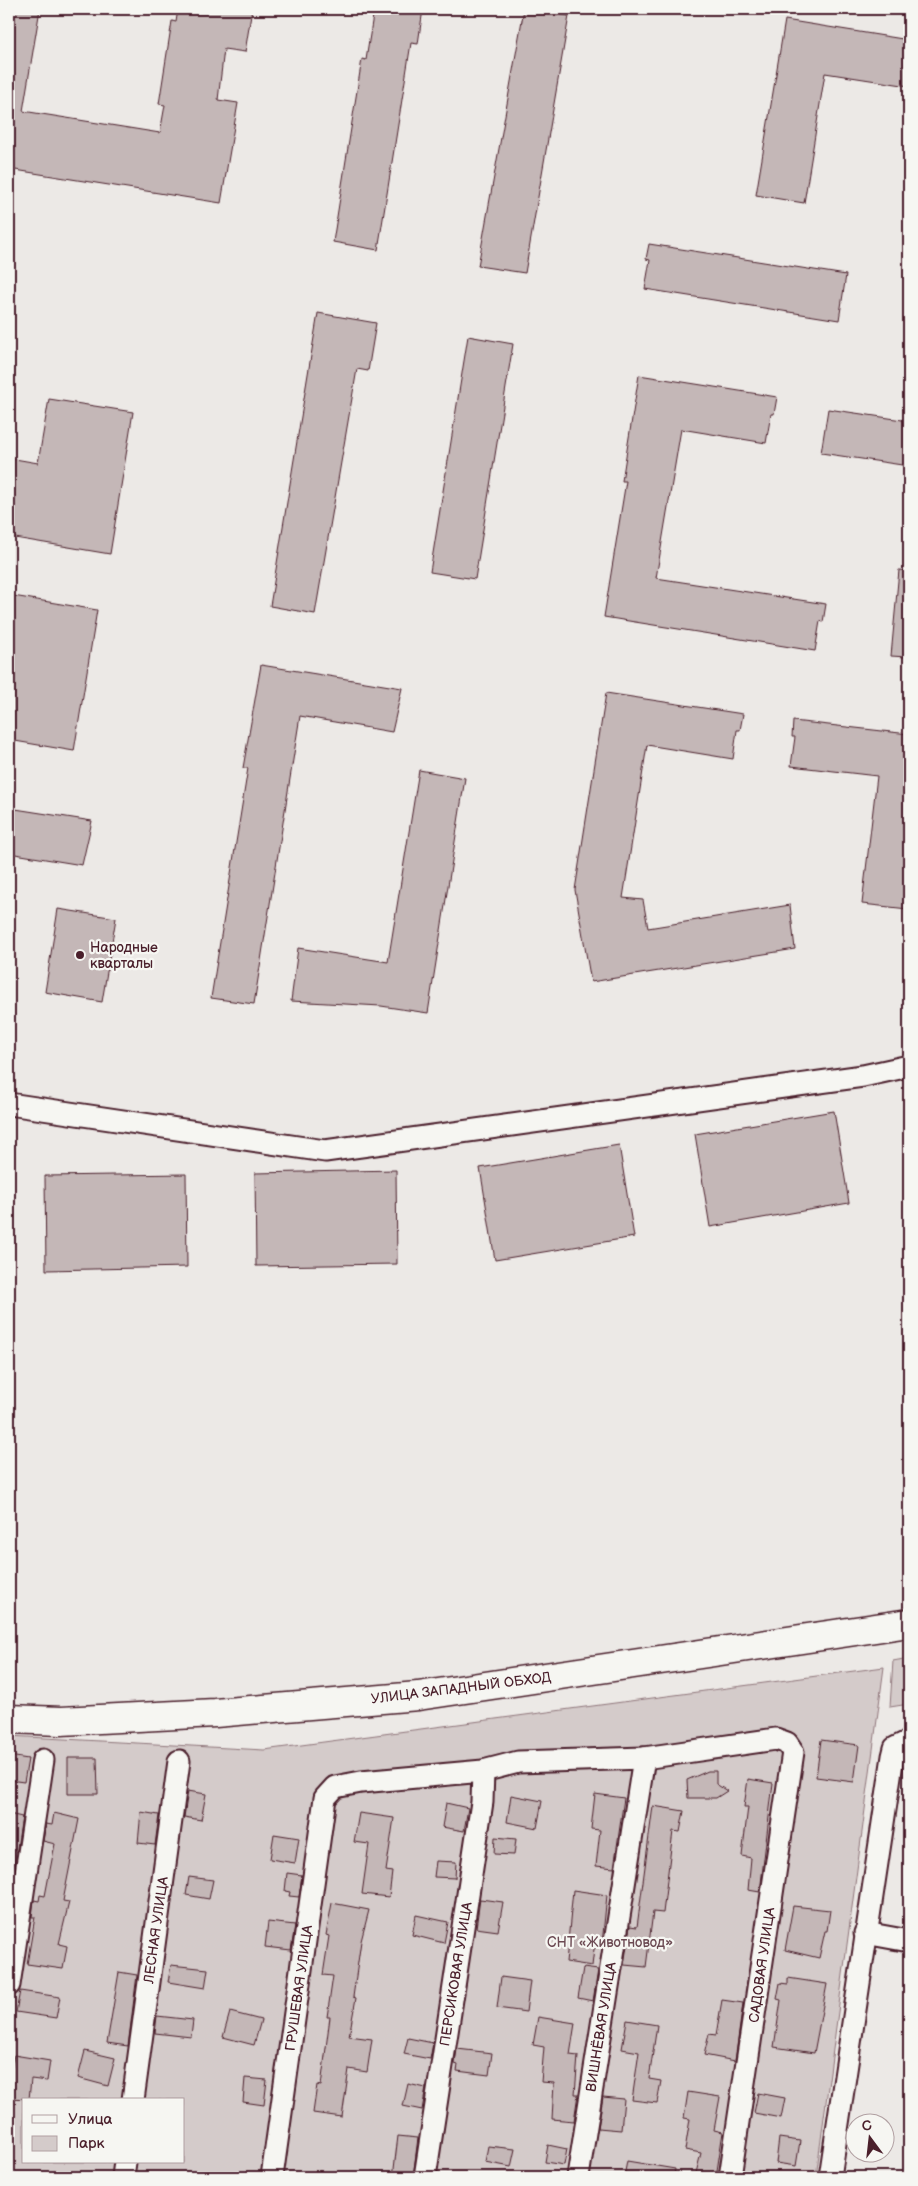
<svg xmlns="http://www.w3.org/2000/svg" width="918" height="2186" viewBox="0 0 918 2186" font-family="'Balsamiq Sans',sans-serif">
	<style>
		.green { fill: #d4cbca; stroke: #8f757a; fill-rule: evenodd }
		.building { fill: #c4b7b7; stroke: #4a1f2b }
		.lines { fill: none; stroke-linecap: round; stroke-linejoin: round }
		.minor-casing { stroke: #4a1f2b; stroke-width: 25 }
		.highway-casing { stroke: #4a1f2b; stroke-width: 31 }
		.minor { stroke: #f6f6f2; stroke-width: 21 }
		.highway { stroke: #f6f6f2; stroke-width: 28 }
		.poi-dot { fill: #4a1f2b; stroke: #f6f6f2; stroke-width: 2 }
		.labels { text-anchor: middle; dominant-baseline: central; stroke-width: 4.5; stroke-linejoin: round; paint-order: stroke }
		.poi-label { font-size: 14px; fill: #4a1f2b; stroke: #f6f6f2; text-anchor: start }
		.street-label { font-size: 14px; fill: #4a1f2b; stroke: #f6f6f2 }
		.park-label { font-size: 14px; fill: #6c4a53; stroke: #f6f6f2 }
	</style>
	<rect width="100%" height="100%" fill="#ece9e6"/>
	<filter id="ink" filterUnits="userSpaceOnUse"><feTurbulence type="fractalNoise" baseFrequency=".02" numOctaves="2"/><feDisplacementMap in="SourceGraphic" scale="10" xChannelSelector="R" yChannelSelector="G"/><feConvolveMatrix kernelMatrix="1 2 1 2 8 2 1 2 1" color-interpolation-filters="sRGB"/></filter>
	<g filter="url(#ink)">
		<g class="green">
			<path d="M 909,1658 L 909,1704 L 890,1707 L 893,1661 Z"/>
			<path d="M 884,1667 L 816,2177 L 9,2177 L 9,1736 L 264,1750 ZM 24,2100 L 184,2100 L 184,2162 L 24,2162 Z"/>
		</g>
		<g class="building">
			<path d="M 9,9 L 40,9 L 23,111 L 160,133 L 165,105 L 159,104 L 172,21 L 176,22 L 178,9 L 252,9 L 245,52 L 224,49 L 218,100 L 238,103 L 221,203 L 9,169 Z"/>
			<path d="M 374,9 L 423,9 L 418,44 L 411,43 L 378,250 L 333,242 L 362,59 L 366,60 Z"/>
			<path d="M 524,9 L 569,16 L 525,273 L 478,266 Z"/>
			<path d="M 785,20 L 909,40 L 909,86 L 825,73 L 804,203 L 756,195 Z"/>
			<path d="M 649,244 L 846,275 L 839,320 L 645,289 L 650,260 L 646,259 Z"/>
			<path d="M 318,313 L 376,323 L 368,371 L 357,369 L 315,614 L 270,606 Z"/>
			<path d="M 468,336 L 513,344 L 475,579 L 430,572 Z"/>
			<path d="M 639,375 L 777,397 L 774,414 L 771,414 L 766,443 L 681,429 L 656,578 L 826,604 L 823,622 L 820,621 L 815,651 L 604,617 L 626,481 L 622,481 Z"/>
			<path d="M 49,399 L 133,412 L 110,554 L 9,537 L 9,458 L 38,463 Z"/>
			<path d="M 828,409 L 909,421 L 909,466 L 821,453 Z"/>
			<path d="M 899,570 L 909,571 L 909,654 L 906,654 L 906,657 L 891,656 Z"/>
			<path d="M 13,596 L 97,610 L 74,751 L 9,740 L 9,620 Z"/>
			<path d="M 261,665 L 402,688 L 392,732 L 300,716 L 254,1004 L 211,998 L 248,768 L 243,768 Z"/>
			<path d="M 606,693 L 743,714 L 740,730 L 737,730 L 733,759 L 647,745 L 623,898 L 643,900 L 648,928 L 790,905 L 795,949 L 591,982 L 575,890 Z"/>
			<path d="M 793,721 L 909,734 L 908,909 L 862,904 L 877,776 L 791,766 L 795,737 L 792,737 Z"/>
			<path d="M 419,770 L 465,778 L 428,1013 L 381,1006 L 291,1001 L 298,948 L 388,962 Z"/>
			<path d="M 9,808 L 92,821 L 82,865 L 9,853 Z"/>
			<path d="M 58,909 L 116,918 L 102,1002 L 45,992 Z"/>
			<path d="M 834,1111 L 849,1203 L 710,1227 L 695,1134 Z"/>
			<path d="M 619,1145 L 634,1237 L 495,1260 L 480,1168 Z"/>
			<path d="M 396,1170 L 397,1264 L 256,1266 L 255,1173 Z"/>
			<path d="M 186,1174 L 187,1267 L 46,1270 L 45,1176 Z"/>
			<path d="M 821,1740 L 859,1745 L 854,1782 L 816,1777 Z"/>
			<path d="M 9,1756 L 28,1759 L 24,1782 L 9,1780 Z"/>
			<path d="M 68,1758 L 97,1758 L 98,1794 L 68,1794 Z"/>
			<path d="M 708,1771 L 716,1771 L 716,1784 L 727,1791 L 716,1798 L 688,1798 L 687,1780 Z"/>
			<path d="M 748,1779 L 773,1783 L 760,1892 L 748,1890 L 751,1858 L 742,1856 L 748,1807 L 744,1807 Z"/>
			<path d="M 188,1791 L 206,1794 L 201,1820 L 184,1817 Z"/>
			<path d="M 595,1794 L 624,1798 L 614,1868 L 596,1866 L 600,1830 L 591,1829 Z"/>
			<path d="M 511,1795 L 542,1801 L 537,1828 L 507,1822 Z"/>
			<path d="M 446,1803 L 468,1808 L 464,1831 L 442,1827 Z"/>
			<path d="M 653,1806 L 684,1811 L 680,1832 L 673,1831 L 663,1913 L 653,1912 L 646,1967 L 624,1965 L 630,1926 L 637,1927 Z"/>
			<path d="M 141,1812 L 159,1815 L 155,1845 L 138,1843 Z"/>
			<path d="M 54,1813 L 79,1819 L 63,1901 L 69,1902 L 59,1944 L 67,1946 L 63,1969 L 27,1964 L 35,1917 L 32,1917 L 34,1900 L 39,1901 L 40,1895 L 45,1896 L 55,1844 L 43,1841 L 46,1824 L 52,1825 Z"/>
			<path d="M 359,1813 L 394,1818 L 386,1871 L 392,1872 L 389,1897 L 362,1894 L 369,1844 L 354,1842 Z"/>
			<path d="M 9,1814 L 22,1817 L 12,1879 L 9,1878 Z"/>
			<path d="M 274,1834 L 299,1838 L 295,1863 L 270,1859 Z"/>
			<path d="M 495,1837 L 516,1839 L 514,1855 L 494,1854 Z"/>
			<path d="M 436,1861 L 456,1862 L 455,1878 L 434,1877 Z"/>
			<path d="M 287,1873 L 302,1875 L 299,1897 L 289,1896 L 290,1892 L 285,1891 Z"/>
			<path d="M 189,1877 L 213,1880 L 209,1899 L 186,1895 Z"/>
			<path d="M 573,1890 L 607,1895 L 602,1944 L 594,1949 L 592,1966 L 566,1962 Z"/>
			<path d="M 480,1899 L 503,1902 L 498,1931 L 476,1928 Z"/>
			<path d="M 332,1903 L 369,1910 L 361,1941 L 353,1997 L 356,1998 L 349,2036 L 372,2039 L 367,2072 L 349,2069 L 342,2117 L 313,2113 L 317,2085 L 321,2086 L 330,2017 L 327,2017 L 333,1976 L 323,1975 L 329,1936 L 326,1935 Z"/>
			<path d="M 793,1906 L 830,1910 L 827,1931 L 825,1931 L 819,1958 L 785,1950 Z"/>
			<path d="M 416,1915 L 448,1922 L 444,1943 L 412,1935 Z"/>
			<path d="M 268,1922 L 295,1925 L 291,1950 L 265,1947 Z"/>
			<path d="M 171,1965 L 208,1969 L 205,1988 L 168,1982 Z"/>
			<path d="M 583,1968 L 598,1970 L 593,2001 L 578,1998 Z"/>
			<path d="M 119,1972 L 137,1975 L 128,2046 L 107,2043 Z"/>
			<path d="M 501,1977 L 530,1981 L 526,2012 L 497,2008 Z"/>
			<path d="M 788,1978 L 827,1984 L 814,2053 L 774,2047 L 781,2000 L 777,1999 L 780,1983 L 788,1984 Z"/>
			<path d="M 20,1991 L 60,1997 L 56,2018 L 16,2012 Z"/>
			<path d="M 722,2000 L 743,2003 L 735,2061 L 704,2055 L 709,2034 L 716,2035 Z"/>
			<path d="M 230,2012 L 261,2020 L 254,2045 L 223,2037 Z"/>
			<path d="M 157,2016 L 193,2020 L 191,2037 L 155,2033 Z"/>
			<path d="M 538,2017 L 575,2023 L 570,2055 L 578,2056 L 575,2094 L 578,2094 L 574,2121 L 552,2119 L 554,2083 L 541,2082 L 544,2047 L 533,2045 Z"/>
			<path d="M 627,2020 L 657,2025 L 649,2079 L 661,2081 L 657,2103 L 632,2100 L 639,2052 L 622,2049 Z"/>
			<path d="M 408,2038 L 433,2043 L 430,2059 L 404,2054 Z"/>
			<path d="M 457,2049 L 492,2053 L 489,2075 L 457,2071 L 458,2065 L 455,2064 Z"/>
			<path d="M 85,2051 L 115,2058 L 108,2086 L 78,2078 Z"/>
			<path d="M 14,2055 L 50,2061 L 47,2081 L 31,2079 L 29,2099 L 9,2098 L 9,2081 Z"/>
			<path d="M 245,2078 L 267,2080 L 264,2105 L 243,2102 Z"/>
			<path d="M 408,2084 L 426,2088 L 422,2110 L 403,2106 Z"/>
			<path d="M 688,2092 L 720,2097 L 714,2130 L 723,2132 L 716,2177 L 695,2177 L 701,2153 L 685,2150 L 690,2119 L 684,2118 Z"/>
			<path d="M 758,2093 L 785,2098 L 781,2118 L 754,2113 Z"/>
			<path d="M 603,2097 L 624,2099 L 621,2130 L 598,2128 Z"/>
			<path d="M 398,2136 L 418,2138 L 413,2177 L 393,2177 Z"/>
			<path d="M 779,2138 L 800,2141 L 796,2166 L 776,2163 Z"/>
			<path d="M 548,2145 L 567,2149 L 564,2165 L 545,2162 Z"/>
			<path d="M 488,2146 L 515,2149 L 511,2167 L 485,2162 Z"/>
			<path d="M 627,2161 L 675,2169 L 674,2177 L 624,2177 Z"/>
		</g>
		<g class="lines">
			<g class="minor-casing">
				<g id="minor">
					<path d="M 9,1104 L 325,1151 L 863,1076 L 909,1066"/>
					<path d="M 865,1933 L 909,1941"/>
					<path d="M 9,1985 L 43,1760"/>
					<path d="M 133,2100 L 179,1761"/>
					<path d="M 123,2177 L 125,2162"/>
					<path d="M 272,2177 L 325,1798 L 335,1787 L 361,1782 L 483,1771 L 518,1762 L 644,1758 L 776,1739 L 787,1743 L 793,1752 L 730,2177"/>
					<path d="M 425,2177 L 482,1802 L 483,1771"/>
					<path d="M 578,2177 L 644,1758"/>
					<path d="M 830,2177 L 893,1756 L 895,1748 L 909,1741"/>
				</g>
			</g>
			<g class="highway-casing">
				<path id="highway" d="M 9,1719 L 61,1721 L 215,1713 L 418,1696 L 909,1623"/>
			</g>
			<use href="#minor" class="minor"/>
			<use href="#highway" class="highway"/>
		</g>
	</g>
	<circle class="poi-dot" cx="80" cy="955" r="5"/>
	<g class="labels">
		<g class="poi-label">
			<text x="90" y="947">Народные<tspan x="90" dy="16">кварталы</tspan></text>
		</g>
		<g class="street-label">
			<text transform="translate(461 1688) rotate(-7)">УЛИЦА ЗАПАДНЫЙ ОБХОД</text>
			<text transform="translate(156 1930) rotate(-82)">ЛЕСНАЯ УЛИЦА</text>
			<text transform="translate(762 1965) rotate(-82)">САДОВАЯ УЛИЦА</text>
			<text transform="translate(456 1974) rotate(-81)">ПЕРСИКОВАЯ УЛИЦА</text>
			<text transform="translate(299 1988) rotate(-82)">ГРУШЕВАЯ УЛИЦА</text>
			<text transform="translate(601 2027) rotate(-81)">ВИШНЁВАЯ УЛИЦА</text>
		</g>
		<g class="park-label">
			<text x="610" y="1942">СНТ «Животновод»</text>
		</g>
	</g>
	<rect width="918" height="2186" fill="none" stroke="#f6f6f2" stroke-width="30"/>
	<rect x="15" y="15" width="888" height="2156" fill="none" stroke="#4a1f2b" stroke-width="2" filter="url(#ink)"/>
	<rect x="22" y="2098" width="162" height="65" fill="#f6f6f2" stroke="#b1a0a2"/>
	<rect x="32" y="2115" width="25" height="8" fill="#f6f6f2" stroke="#b1a0a2"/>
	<text x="68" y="2124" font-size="15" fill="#4a1f2b">Улица</text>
	<rect x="32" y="2136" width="25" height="15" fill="#d4cbca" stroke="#b1a0a2"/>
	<text x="68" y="2148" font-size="15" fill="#4a1f2b">Парк</text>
	<g transform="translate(870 2138) rotate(345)"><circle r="24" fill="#f6f6f2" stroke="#b1a0a2"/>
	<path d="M0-4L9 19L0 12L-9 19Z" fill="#4a1f2b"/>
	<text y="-8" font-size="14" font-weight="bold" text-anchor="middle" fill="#4a1f2b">С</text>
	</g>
</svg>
